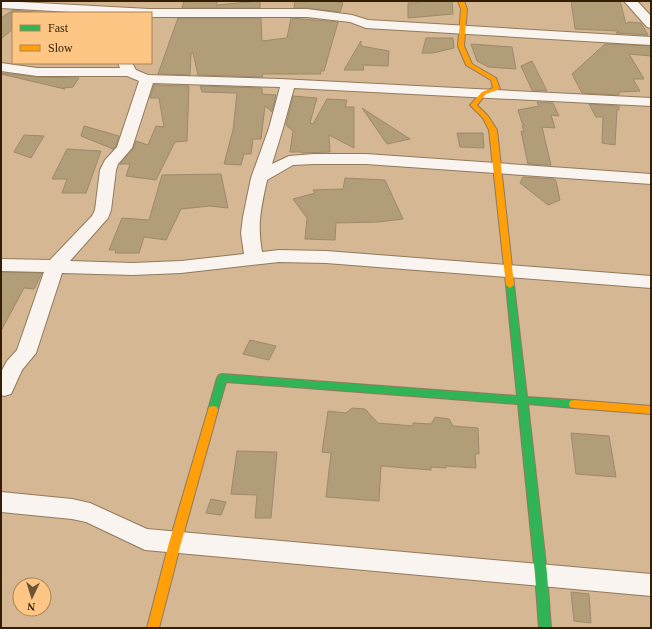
<svg xmlns="http://www.w3.org/2000/svg" width="652" height="629" viewBox="0 0 652 629" font-family="Georgia,serif">
	<style>
		.building { fill: #b19d77; stroke: #9d8a6b }
		.lines { fill: none; stroke-linecap: round; stroke-linejoin: round }
		.street-casing { stroke: #917a5c; stroke-width: 2 }
		.fast-casing { stroke: #917a5c; stroke-width: 2 }
		.slow-casing { stroke: #917a5c; stroke-width: 2 }
		.street { fill: #f9f4ef; fill-rule: evenodd }
		.fast { fill: #30b455; fill-rule: evenodd }
		.slow { fill: #ff9f0a; fill-rule: evenodd }
	</style>
	<rect width="100%" height="100%" fill="#d5b794"/>
	<g class="building">
		<path d="M 184,1 L 218,1 L 216,5 L 260,1 L 260,8 L 182,8 Z"/>
		<path d="M 295,1 L 334,1 L 343,3 L 340,12 L 307,8 L 294,8 Z"/>
		<path d="M 418,1 L 452,1 L 453,14 L 408,18 L 408,3 L 418,3 Z"/>
		<path d="M 571,1 L 620,1 L 626,24 L 628,22 L 641,23 L 648,35 L 616,33 L 619,31 L 575,29 Z"/>
		<path d="M 13,10 L 33,12 L 13,13 L 13,29 L 1,39 L 1,18 Z"/>
		<path d="M 178,18 L 261,18 L 262,41 L 287,38 L 291,18 L 338,22 L 324,71 L 320,71 L 321,74 L 263,74 L 262,77 L 198,75 L 193,53 L 191,53 L 190,75 L 158,74 Z"/>
		<path d="M 426,38 L 453,38 L 454,48 L 433,53 L 422,53 Z"/>
		<path d="M 361,41 L 361,46 L 389,51 L 388,66 L 363,65 L 364,70 L 344,70 Z"/>
		<path d="M 471,44 L 512,47 L 516,69 L 488,67 L 477,61 Z"/>
		<path d="M 605,44 L 651,46 L 651,56 L 629,54 L 644,79 L 633,79 L 640,91 L 619,92 L 619,95 L 582,93 L 572,74 Z"/>
		<path d="M 532,61 L 547,91 L 532,90 L 521,66 Z"/>
		<path d="M 1,73 L 37,77 L 79,78 L 73,87 L 63,88 L 65,89 L 1,74 Z"/>
		<path d="M 154,85 L 189,86 L 187,141 L 175,142 L 156,180 L 126,176 L 130,164 L 120,164 L 133,149 L 136,141 L 148,145 L 156,126 L 164,127 L 159,98 L 150,98 Z"/>
		<path d="M 200,86 L 262,88 L 262,94 L 276,95 L 272,112 L 265,106 L 261,139 L 253,139 L 251,154 L 244,154 L 241,165 L 224,164 L 233,130 L 237,93 L 202,92 Z"/>
		<path d="M 293,96 L 317,98 L 310,123 L 313,124 L 327,99 L 347,100 L 345,107 L 354,107 L 354,148 L 329,135 L 330,152 L 302,153 L 302,152 L 290,152 L 293,131 L 286,125 Z"/>
		<path d="M 537,102 L 553,103 L 559,116 L 551,115 L 555,128 L 542,127 L 551,165 L 528,164 L 521,131 L 524,132 L 522,125 L 525,125 L 522,123 L 518,110 L 539,106 Z"/>
		<path d="M 589,104 L 619,106 L 619,110 L 617,110 L 615,145 L 602,143 L 603,117 L 596,117 Z"/>
		<path d="M 362,108 L 410,139 L 387,144 Z"/>
		<path d="M 84,126 L 119,136 L 116,146 L 113,149 L 81,136 Z"/>
		<path d="M 457,133 L 483,133 L 484,148 L 460,147 Z"/>
		<path d="M 24,135 L 44,136 L 31,158 L 14,152 Z"/>
		<path d="M 67,149 L 101,151 L 86,193 L 62,193 L 67,179 L 52,179 Z"/>
		<path d="M 221,174 L 228,208 L 210,206 L 181,209 L 166,240 L 144,237 L 139,253 L 115,253 L 116,250 L 109,250 L 122,218 L 149,220 L 162,175 Z"/>
		<path d="M 523,177 L 554,179 L 556,181 L 560,200 L 548,205 L 520,183 Z"/>
		<path d="M 345,178 L 385,180 L 403,219 L 378,222 L 336,223 L 335,240 L 305,239 L 307,218 L 293,199 L 315,193 L 313,190 L 343,189 Z"/>
		<path d="M 1,272 L 42,273 L 34,289 L 24,288 L 1,331 Z"/>
		<path d="M 250,340 L 276,346 L 269,360 L 243,354 Z"/>
		<path d="M 352,408 L 365,409 L 378,423 L 413,426 L 413,423 L 431,424 L 435,417 L 449,419 L 453,426 L 478,428 L 479,454 L 475,454 L 476,468 L 446,466 L 446,468 L 431,467 L 431,470 L 381,466 L 379,501 L 326,497 L 331,453 L 322,452 L 328,411 L 346,413 Z"/>
		<path d="M 571,433 L 609,436 L 616,477 L 576,474 Z"/>
		<path d="M 237,451 L 277,452 L 271,518 L 255,518 L 257,495 L 231,494 Z"/>
		<path d="M 211,499 L 226,502 L 221,515 L 206,513 Z"/>
		<path d="M 571,592 L 589,594 L 591,623 L 574,621 Z"/>
	</g>
	<g class="lines">
		<g class="street-casing">
			<g id="street">
				<path d="M 1,1 L 149,9 L 307,9 L 352,15 L 368,20 L 651,37 L 651,45 L 366,28 L 350,22 L 307,17 L 151,17 L 151,13 L 88,13 L 1,8 Z"/>
				<path d="M 624,1 L 637,1 L 651,16 L 651,28 L 647,27 Z"/>
				<path d="M 1,63 L 37,68 L 120,68 L 118,63 L 132,63 L 136,70 L 148,75 L 280,79 L 651,98 L 651,106 L 294,88 L 283,128 L 272,164 L 289,156 L 314,154 L 366,154 L 651,174 L 651,184 L 366,164 L 314,164 L 293,165 L 267,180 C 261,208 257,224 262,252 L 279,250 L 326,251 L 651,276 L 651,288 L 326,263 L 279,262 L 181,273 L 133,275 L 62,273 L 36,353 L 22,370 L 11,394 L 4,396 L 1,395 L 1,372 L 7,361 L 17,350 L 44,272 L 1,271 L 1,259 L 50,260 L 92,216 L 95,210 L 100,170 L 105,160 L 117,147 L 139,81 L 127,76 L 37,76 L 1,71 ZM 153,83 L 280,87 L 269,128 L 251,178 L 243,217 L 241,233 L 244,254 L 181,261 L 133,263 L 70,261 L 108,218 L 111,210 L 116,170 L 118,164 L 132,148 Z"/>
				<path d="M 1,492 L 72,499 L 90,503 L 147,529 L 651,574 L 651,596 L 145,550 L 86,522 L 72,519 L 1,512 Z"/>
			</g>
		</g>
		<g class="fast-casing">
			<path id="fast" d="M 510,282 L 514,285 L 527,397 L 574,400 L 578,401 L 579,404 L 578,407 L 574,408 L 528,404 L 547,574 L 551,628 L 539,628 L 535,574 L 518,404 L 226,382 L 217,413 L 213,414 L 209,413 L 208,410 L 217,378 L 219,375 L 222,374 L 517,396 L 506,285 Z"/>
		</g>
		<g class="slow-casing">
			<g id="slow">
				<path d="M 458,1 L 464,1 L 467,9 L 464,46 L 472,64 L 496,78 L 500,89 L 486,94 L 477,105 L 488,116 L 497,130 L 514,285 L 510,288 L 506,285 L 489,130 L 483,118 L 470,105 L 482,92 L 493,88 L 491,80 L 466,65 L 458,46 L 461,9 Z"/>
				<path d="M 574,400 L 651,406 L 651,414 L 574,408 L 570,407 L 569,404 L 570,401 Z"/>
				<path d="M 213,406 L 217,407 L 218,410 L 181,543 L 159,628 L 147,628 L 169,543 L 208,410 L 209,407 Z"/>
			</g>
		</g>
		<use href="#street" class="street"/>
		<use href="#fast" class="fast"/>
		<use href="#slow" class="slow"/>
	</g>
	<rect width="652" height="629" fill="none" stroke="#341f04" stroke-width="4"/>
	<rect x="12" y="12" width="140" height="52" fill="#fdc685" stroke="#ad8351"/>
	<rect x="20" y="25" width="20" height="6" fill="#30b455" stroke="#ad8351"/>
	<text x="48" y="32" font-size="12" fill="#341f04">Fast</text>
	<rect x="20" y="45" width="20" height="6" fill="#ff9f0a" stroke="#ad8351"/>
	<text x="48" y="52" font-size="12" fill="#341f04">Slow</text>
	<g transform="translate(32 597) rotate(184)"><circle r="19" fill="#fdc685" stroke="#ad8351"/>
	<path d="M0-3L7 15L0 10L-7 15Z" fill="#6c5436"/>
	<text y="-6" font-size="11" font-weight="bold" text-anchor="middle" fill="#341f04">N</text>
	</g>
</svg>
